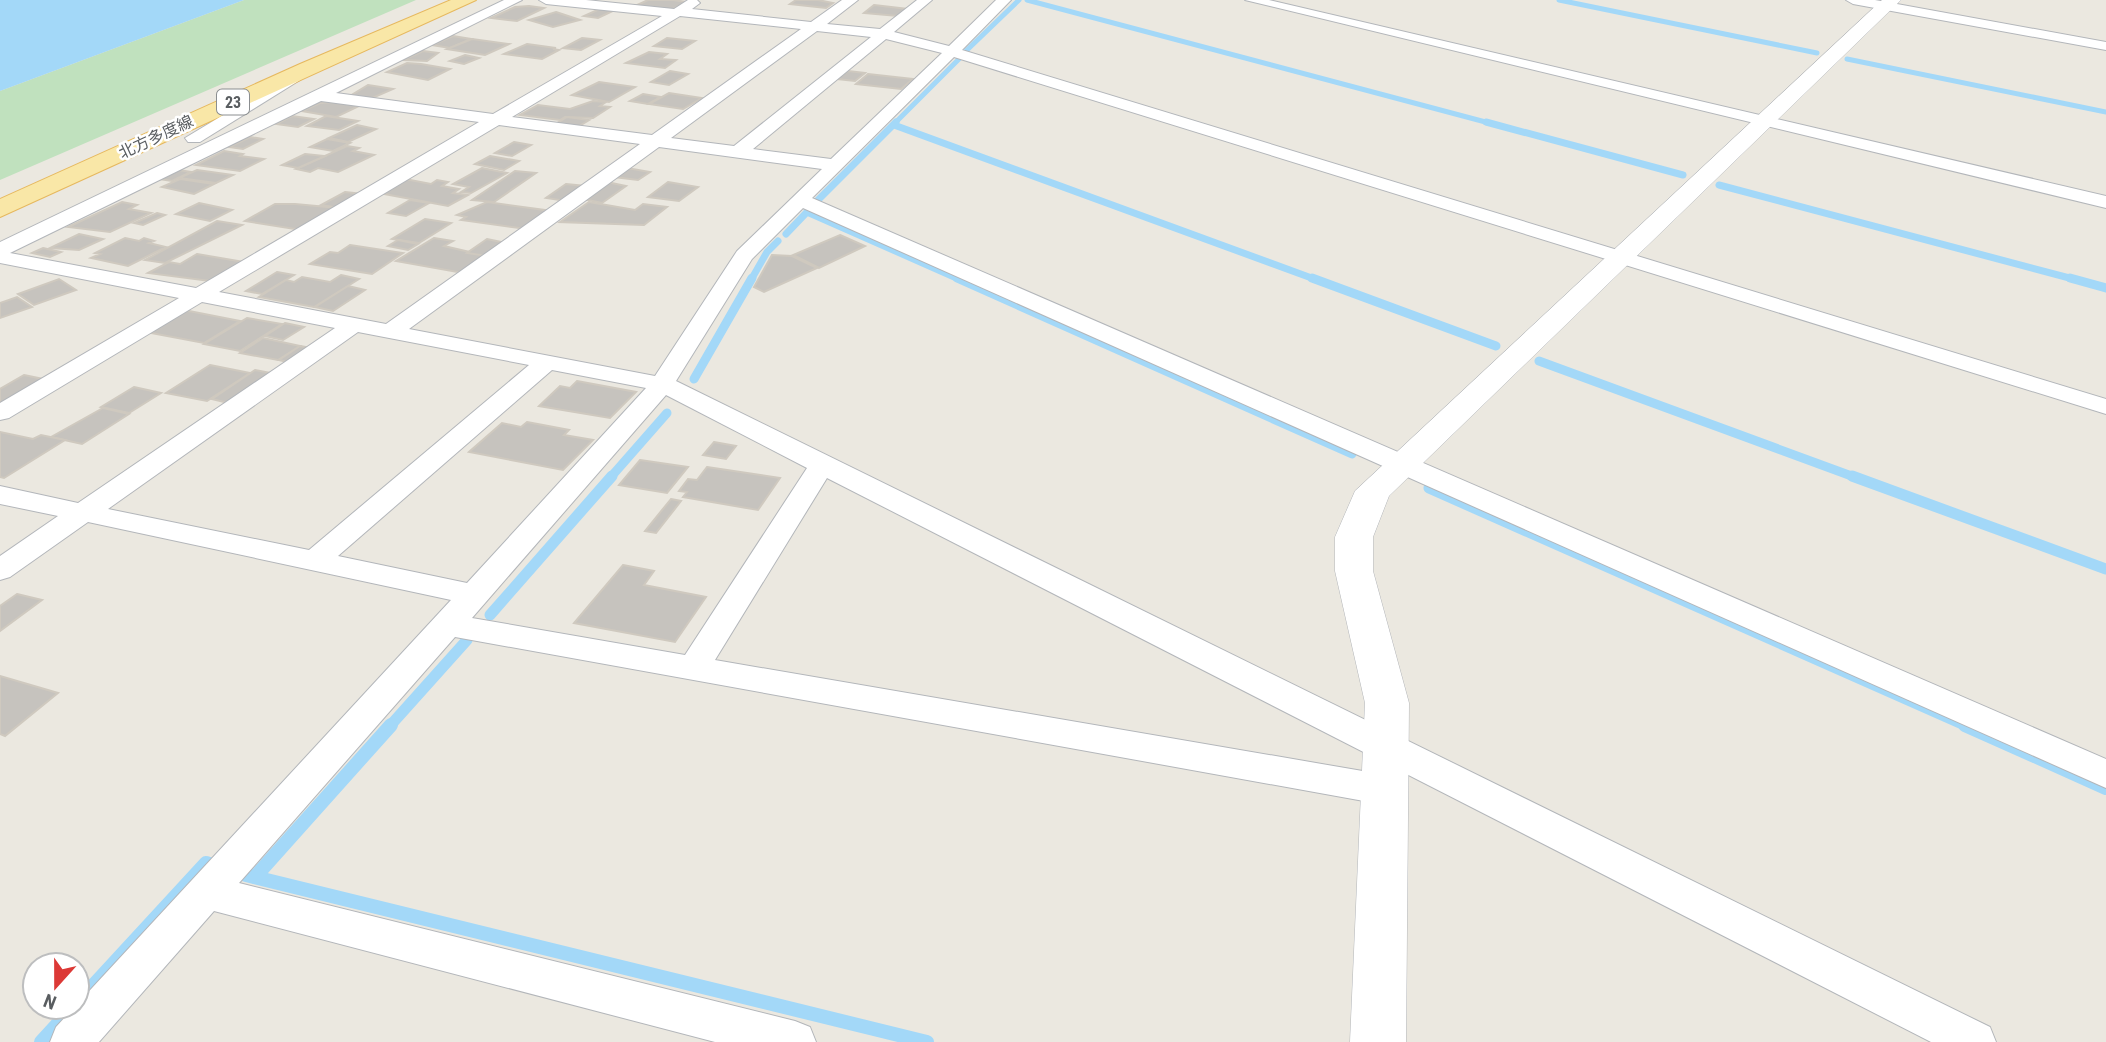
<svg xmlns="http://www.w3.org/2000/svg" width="2106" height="1042" viewBox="0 0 2106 1042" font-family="'Roboto Condensed','Noto Sans JP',sans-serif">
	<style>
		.green { fill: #c0e1be }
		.water { fill: #a3d8f8 }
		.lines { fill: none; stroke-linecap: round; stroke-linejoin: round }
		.stream-far4 { stroke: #a3d8f8; stroke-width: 5 }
		.stream-far3 { stroke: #a3d8f8; stroke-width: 7 }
		.stream-far2 { stroke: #a3d8f8; stroke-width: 9 }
		.stream-far1 { stroke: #a3d8f8; stroke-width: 11 }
		.stream { stroke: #a3d8f8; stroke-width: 14 }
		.building { fill: #c6c3be; stroke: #cfc9bf; stroke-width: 2 }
		.minor-casing { stroke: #b3b6ba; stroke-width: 2 }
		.tertiary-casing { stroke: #b3b6ba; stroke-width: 1 }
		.primary-casing { stroke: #e6b85e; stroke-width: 2 }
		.minor { fill: #fff; fill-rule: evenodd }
		.tertiary { fill: #fff; fill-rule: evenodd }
		.primary { fill: #f9e7a7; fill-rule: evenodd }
		.labels { text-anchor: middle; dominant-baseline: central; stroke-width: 5; stroke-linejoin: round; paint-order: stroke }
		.shield { fill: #fff; stroke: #8b8e90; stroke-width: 2 }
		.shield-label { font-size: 16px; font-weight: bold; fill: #595d60 }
		.far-street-label { font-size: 16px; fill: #595d60; stroke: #fff }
	</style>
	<rect width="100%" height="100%" fill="#ebe8e0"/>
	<path class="green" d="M 244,0 L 416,0 L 0,180 L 0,91 Z"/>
	<path class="water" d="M 0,0 L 244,0 L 0,91 Z"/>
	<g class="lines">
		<g class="stream-far4">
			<path d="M 1027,0 L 1493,124"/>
			<path d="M 1559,0 L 1817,53"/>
			<path d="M 966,51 L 1019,0"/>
			<path d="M 1847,59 L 2106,112"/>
			<path d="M 894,124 L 960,58"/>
		</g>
		<g class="stream-far3">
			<path d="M 1486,122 L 1683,175"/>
			<path d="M 894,125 L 1317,280"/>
			<path d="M 1719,185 L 2077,280"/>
			<path d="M 816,202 L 896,122"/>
			<path d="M 786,234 L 807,212 L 961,280"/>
			<path d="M 751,280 L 767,252 L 778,241"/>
		</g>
		<g class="stream-far2">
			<path d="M 957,278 L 1352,454"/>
			<path d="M 1312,278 L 1496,346"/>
			<path d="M 2070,278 L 2106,288"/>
			<path d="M 1539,361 L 1857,478"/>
			<path d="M 694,379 L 752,278"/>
			<path d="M 610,478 L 667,413"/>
		</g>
		<g class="stream-far1">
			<path d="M 1852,476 L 2106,569"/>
			<path d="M 1429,488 L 1969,727"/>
			<path d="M 490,615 L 612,476"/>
			<path d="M 389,727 L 467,640"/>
		</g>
		<g class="stream">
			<path d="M 1965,725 L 2106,788"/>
			<path d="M 246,875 L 927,1042"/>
			<path d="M 255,877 L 391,725"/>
			<path d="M 77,1003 L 206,863 L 212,865"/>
			<path d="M 41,1042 L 73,1007"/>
		</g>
	</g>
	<g class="building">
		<path d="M 648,0 L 673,0 L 687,2 L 671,10 L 635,6 Z"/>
		<path d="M 796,0 L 818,0 L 833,3 L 826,8 L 790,4 Z"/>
		<path d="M 874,5 L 908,9 L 898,16 L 864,13 Z"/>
		<path d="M 529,6 L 544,8 L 517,21 L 491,18 L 515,7 Z"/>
		<path d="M 604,7 L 617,9 L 598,18 L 584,16 Z"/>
		<path d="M 556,12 L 580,20 L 553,27 L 529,20 Z"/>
		<path d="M 453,36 L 471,39 L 450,48 L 432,45 Z"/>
		<path d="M 582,38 L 600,40 L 581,50 L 563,48 Z"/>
		<path d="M 667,38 L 695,41 L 682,49 L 654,46 Z"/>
		<path d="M 472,39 L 509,44 L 485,55 L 447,49 Z"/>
		<path d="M 527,44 L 556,48 L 553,49 L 559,50 L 542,59 L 504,54 Z"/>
		<path d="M 423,51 L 438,53 L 427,61 L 403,60 Z"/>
		<path d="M 649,52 L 667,54 L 660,59 L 676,60 L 665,68 L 626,63 Z"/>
		<path d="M 465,55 L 479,58 L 464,64 L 450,61 Z"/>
		<path d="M 407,63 L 421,64 L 450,69 L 428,80 L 387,72 Z"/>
		<path d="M 670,71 L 688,74 L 669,85 L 651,82 Z"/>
		<path d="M 848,71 L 865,73 L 855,81 L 837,79 Z"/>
		<path d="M 868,74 L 913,79 L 901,89 L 856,84 Z"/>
		<path d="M 599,82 L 635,87 L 609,102 L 572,95 Z"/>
		<path d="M 368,85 L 393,89 L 370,99 L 350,96 Z"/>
		<path d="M 669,93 L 702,98 L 683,109 L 649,104 Z"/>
		<path d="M 643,94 L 661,97 L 648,104 L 630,101 Z"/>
		<path d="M 593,101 L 606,102 L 600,106 L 610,107 L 593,118 L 565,117 L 560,120 L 520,115 L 538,105 L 570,109 Z"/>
		<path d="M 334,102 L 359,106 L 336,117 L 302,111 L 320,103 Z"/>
		<path d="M 292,116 L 314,119 L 298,127 L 276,124 Z"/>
		<path d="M 326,116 L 358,121 L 339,130 L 307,126 Z"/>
		<path d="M 567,117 L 589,120 L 576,128 L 554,125 Z"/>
		<path d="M 357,125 L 376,129 L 348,142 L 329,138 Z"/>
		<path d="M 250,137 L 263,139 L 243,149 L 229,147 Z"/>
		<path d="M 327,139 L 350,143 L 333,151 L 310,147 Z"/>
		<path d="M 514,142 L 531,145 L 512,156 L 495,153 Z"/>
		<path d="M 347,146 L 359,148 L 353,151 L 374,155 L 338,172 L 318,168 L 310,172 L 296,169 Z"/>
		<path d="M 224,151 L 243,154 L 240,156 L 264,159 L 240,171 L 196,165 Z"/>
		<path d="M 305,154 L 325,156 L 298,168 L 282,165 Z"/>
		<path d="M 490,156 L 519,161 L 504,170 L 475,164 Z"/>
		<path d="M 482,168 L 507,173 L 471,193 L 461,192 L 469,187 L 453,184 Z"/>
		<path d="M 627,168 L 650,172 L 638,180 L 614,177 Z"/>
		<path d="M 179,170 L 191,172 L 172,181 L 159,179 Z"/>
		<path d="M 197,170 L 233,175 L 216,183 L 179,178 Z"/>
		<path d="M 515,171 L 536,173 L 494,202 L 472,200 Z"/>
		<path d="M 180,179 L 214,184 L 194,194 L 162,187 Z"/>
		<path d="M 405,179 L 431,184 L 437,180 L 448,182 L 442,186 L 459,189 L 453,193 L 468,195 L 448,206 L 379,193 Z"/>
		<path d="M 607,182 L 626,186 L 602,203 L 583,199 Z"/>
		<path d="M 668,182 L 698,187 L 679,201 L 648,197 Z"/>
		<path d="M 566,184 L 586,186 L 566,201 L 546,198 Z"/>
		<path d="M 345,192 L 363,194 L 339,208 L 321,205 Z"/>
		<path d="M 410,200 L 429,203 L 406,216 L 388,213 Z"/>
		<path d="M 122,202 L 137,205 L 129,209 L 151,213 L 110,232 L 68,227 Z"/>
		<path d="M 487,202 L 552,211 L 527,229 L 461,220 L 466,217 L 457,215 Z"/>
		<path d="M 589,202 L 635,210 L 643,204 L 667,207 L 644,225 L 560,222 Z"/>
		<path d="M 199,203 L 232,210 L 210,221 L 176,214 Z"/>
		<path d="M 275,204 L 295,204 L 338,208 L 301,230 L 245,221 Z"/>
		<path d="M 157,213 L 165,215 L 143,225 L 134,223 Z"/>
		<path d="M 425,219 L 451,223 L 419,243 L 392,239 Z"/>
		<path d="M 217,221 L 242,225 L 165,263 L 145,260 Z"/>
		<path d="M 79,234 L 103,239 L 79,250 L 50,248 Z"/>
		<path d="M 840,235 L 865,246 L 819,268 L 793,255 Z"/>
		<path d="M 125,238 L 139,241 L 144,238 L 154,241 L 149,243 L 166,247 L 128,266 L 91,258 L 100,254 L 95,253 Z"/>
		<path d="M 434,238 L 453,241 L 444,246 L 487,256 L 463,273 L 396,261 Z"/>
		<path d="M 487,239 L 506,243 L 487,256 L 467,253 Z"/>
		<path d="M 398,240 L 418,244 L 408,250 L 388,246 Z"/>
		<path d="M 350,245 L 403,253 L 372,274 L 310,264 L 330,252 L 338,253 Z"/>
		<path d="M 43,248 L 61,252 L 50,257 L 32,253 Z"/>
		<path d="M 197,254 L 244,262 L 210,281 L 148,273 L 169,262 L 180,264 Z"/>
		<path d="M 772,255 L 792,256 L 817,268 L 764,292 L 754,287 Z"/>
		<path d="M 277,272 L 294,275 L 262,294 L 246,291 Z"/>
		<path d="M 341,275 L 359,279 L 314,307 L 259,297 L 286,280 L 294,282 L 302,277 L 330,282 Z"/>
		<path d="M 59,279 L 76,290 L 34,305 L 18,294 Z"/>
		<path d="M 348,286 L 365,290 L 333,311 L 315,307 Z"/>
		<path d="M 17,297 L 32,307 L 0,318 L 0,303 Z"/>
		<path d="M 184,310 L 240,321 L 204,343 L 146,332 Z"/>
		<path d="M 247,318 L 282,324 L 240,351 L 204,344 Z"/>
		<path d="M 285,323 L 304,327 L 283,340 L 265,336 Z"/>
		<path d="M 263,338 L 300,346 L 278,360 L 240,353 Z"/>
		<path d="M 300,346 L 312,348 L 291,363 L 279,360 Z"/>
		<path d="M 210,365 L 250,373 L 207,401 L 166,393 Z"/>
		<path d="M 255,370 L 276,374 L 232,404 L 212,399 Z"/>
		<path d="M 24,375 L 48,380 L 0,408 L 0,389 Z"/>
		<path d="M 577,381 L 636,392 L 610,418 L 539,406 L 560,386 L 570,388 Z"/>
		<path d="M 134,387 L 161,393 L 129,413 L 101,407 Z"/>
		<path d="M 103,408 L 129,414 L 82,444 L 51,437 Z"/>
		<path d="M 527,422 L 569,430 L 564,435 L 593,440 L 563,470 L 469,452 L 502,423 L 521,427 Z"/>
		<path d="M 0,432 L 33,439 L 41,435 L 65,440 L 4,478 L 0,477 Z"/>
		<path d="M 714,442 L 736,446 L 726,459 L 703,455 Z"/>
		<path d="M 640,460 L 688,467 L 667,493 L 619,485 Z"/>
		<path d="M 707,467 L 780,478 L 758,510 L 683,497 L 687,492 L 679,491 L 688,479 L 697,480 Z"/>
		<path d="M 671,499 L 681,501 L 656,533 L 645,531 Z"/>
		<path d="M 623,565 L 654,571 L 644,585 L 706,597 L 675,642 L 574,623 Z"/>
		<path d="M 17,594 L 42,600 L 0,631 L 0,606 Z"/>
		<path d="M 0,676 L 58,693 L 5,736 L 0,734 Z"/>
	</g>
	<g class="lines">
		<g class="minor-casing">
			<g id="minor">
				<path d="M 504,0 L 522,0 L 336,93 L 493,114 L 662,16 L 546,4 L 539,0 L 586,0 L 674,9 L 688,0 L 697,0 L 700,3 L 692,9 L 811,22 L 842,0 L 858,0 L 827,24 L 880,29 L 917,0 L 932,0 L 894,32 L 949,46 L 996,0 L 1011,0 L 962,50 L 2106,399 L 2106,414 L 954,57 L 812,198 L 2106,759 L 2106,788 L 803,208 L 752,259 L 676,381 L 1990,1027 L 1996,1042 L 1931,1042 L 827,478 L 715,660 L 1386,775 L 1399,780 L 1404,790 L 1399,800 L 1386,805 L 455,637 L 239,883 L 795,1021 L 810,1027 L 816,1042 L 715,1042 L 214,911 L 99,1042 L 50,1042 L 56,1027 L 451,600 L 88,522 L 10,577 L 0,580 L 0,556 L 58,516 L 0,504 L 0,486 L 78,503 L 335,328 L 202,302 L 9,418 L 0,420 L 0,403 L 179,298 L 0,263 L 0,242 ZM 680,16 L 801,29 L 652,135 L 512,117 ZM 817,31 L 871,37 L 734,146 L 671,138 ZM 886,39 L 942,53 L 831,159 L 753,149 ZM 321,101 L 479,122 L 196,288 L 10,253 ZM 499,125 L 640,144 L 386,324 L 219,292 ZM 659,147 L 822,169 L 737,251 L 655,376 L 409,329 ZM 358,332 L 529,365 L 309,550 L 108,509 ZM 552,370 L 646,388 L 467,583 L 338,556 ZM 666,395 L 807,468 L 685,655 L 472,618 Z"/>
				<path d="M 1245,0 L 1269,0 L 2106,196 L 2106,208 Z"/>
				<path d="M 1846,0 L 1875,0 L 2106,42 L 2106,50 L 1853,4 Z"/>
				<path d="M 303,67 L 311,72 L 308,75 L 200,142 L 188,142 L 185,138 Z"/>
			</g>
		</g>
		<g class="tertiary-casing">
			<path id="tertiary" d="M 1882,0 L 1901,0 L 1389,496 L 1373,537 L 1373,571 L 1409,703 L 1406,1042 L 1350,1042 L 1365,703 L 1335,571 L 1335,537 L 1355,491 Z"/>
		</g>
		<g class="primary-casing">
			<path id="primary" d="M 451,0 L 476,0 L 0,217 L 0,199 L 300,64 Z"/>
		</g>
		<use href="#minor" class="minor"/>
		<use href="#tertiary" class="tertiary"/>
		<use href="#primary" class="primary"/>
	</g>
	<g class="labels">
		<rect class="shield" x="217" y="89.5" width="32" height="25" rx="5"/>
		<g class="shield-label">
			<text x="233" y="102">23</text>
		</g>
		<g class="far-street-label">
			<text transform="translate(156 137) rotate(-25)">北方多度線</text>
		</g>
	</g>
	<g transform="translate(56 986) rotate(201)"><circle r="33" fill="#ffffff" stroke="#bdbebf" stroke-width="2"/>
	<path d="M0-5L12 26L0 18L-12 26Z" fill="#dc3936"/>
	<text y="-10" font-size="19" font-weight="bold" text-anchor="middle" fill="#595d60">N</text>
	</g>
</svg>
